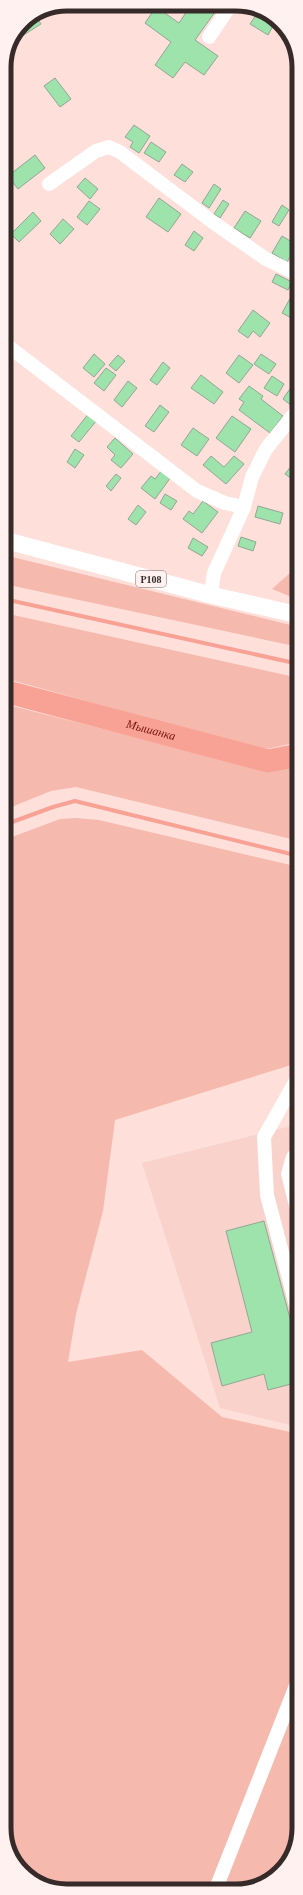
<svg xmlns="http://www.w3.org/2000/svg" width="303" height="1895" viewBox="0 0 303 1895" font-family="'Times New Roman',serif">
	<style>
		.built { fill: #f9d2cb }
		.green { fill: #f6b9ae }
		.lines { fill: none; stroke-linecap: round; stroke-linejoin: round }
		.stream { stroke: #f8a295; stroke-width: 4 }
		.river { stroke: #f8a295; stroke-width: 23 }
		.building { fill: #9ee3ab; stroke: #91a694 }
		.minor { stroke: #fff; stroke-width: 14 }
		.major { stroke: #fff; stroke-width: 17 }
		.labels { text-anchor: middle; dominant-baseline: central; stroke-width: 3; stroke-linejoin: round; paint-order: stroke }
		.shield { fill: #fef1ef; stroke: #726664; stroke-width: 1 }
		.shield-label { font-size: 10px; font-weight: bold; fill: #362b29 }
		.water-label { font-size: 12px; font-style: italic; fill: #77130c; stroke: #fef1ef }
		.rim { fill: none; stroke: #362b29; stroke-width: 5 }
	</style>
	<rect width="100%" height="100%" fill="#fedfda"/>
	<path class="built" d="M 299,1124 L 299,1427 L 220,1408 L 142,1163 Z"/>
	<g class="green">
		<path d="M 4,555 L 299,627 L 299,647 L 4,584 Z"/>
		<path d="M 299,565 L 299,600 L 272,589 Z"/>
		<path d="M 4,613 L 299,678 L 299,742 L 262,750 L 4,678 Z"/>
		<path d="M 4,704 L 265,770 L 299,764 L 299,841 L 76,787 L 51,791 L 4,810 Z"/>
		<path d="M 76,818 L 99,820 L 299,867 L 299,1057 L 291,1065 L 115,1120 L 103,1211 L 76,1314 L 68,1362 L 142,1350 L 222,1417 L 299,1434 L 299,1828 L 281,1872 L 240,1891 L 51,1889 L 20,1869 L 4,1832 L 4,840 L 60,819 Z"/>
	</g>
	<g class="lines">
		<g class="stream">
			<path d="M 4,599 L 299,664"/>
			<path d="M 4,825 L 53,807 L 75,801 L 299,856"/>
		</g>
		<path class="river" id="s1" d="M 4,691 L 268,761 L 299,755"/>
	</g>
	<g class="building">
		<path d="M 191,5 L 206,6 L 215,12 L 195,40 L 218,56 L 204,75 L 185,62 L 173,78 L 155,65 L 171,42 L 145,23 L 156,7 L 179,23 Z"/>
		<path d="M 256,15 L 273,26 L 268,35 L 250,24 Z"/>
		<path d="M 36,17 L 41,24 L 22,36 L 18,32 L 23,22 Z"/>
		<path d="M 280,24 L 283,26 L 286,35 L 277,29 Z"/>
		<path d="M 55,78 L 71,99 L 60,107 L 44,86 Z"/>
		<path d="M 134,125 L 150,136 L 139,153 L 130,147 L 133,142 L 125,137 Z"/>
		<path d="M 151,142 L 166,152 L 159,162 L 144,153 Z"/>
		<path d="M 35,155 L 45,168 L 18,189 L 8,176 Z"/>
		<path d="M 182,164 L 193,172 L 185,182 L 174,175 Z"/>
		<path d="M 85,178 L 98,189 L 90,199 L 77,187 Z"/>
		<path d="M 214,184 L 221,189 L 209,208 L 202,203 Z"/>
		<path d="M 159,198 L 181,214 L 168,232 L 146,217 Z"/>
		<path d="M 223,200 L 229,204 L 220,218 L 214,214 Z"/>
		<path d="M 89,201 L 100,209 L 87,225 L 77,217 Z"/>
		<path d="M 282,205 L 289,210 L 279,226 L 272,222 Z"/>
		<path d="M 245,211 L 261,221 L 250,238 L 234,228 Z"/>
		<path d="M 33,212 L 41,221 L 19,242 L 11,234 Z"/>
		<path d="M 63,219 L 74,229 L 60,244 L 50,234 Z"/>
		<path d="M 194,231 L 203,238 L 194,251 L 185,245 Z"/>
		<path d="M 282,236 L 297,245 L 287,262 L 272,253 Z"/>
		<path d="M 276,274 L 292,282 L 288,290 L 272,282 Z"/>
		<path d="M 292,295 L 299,299 L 299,322 L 282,313 Z"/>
		<path d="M 4,296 L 12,302 L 4,313 Z"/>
		<path d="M 253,310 L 270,323 L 260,337 L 253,331 L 248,338 L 238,331 Z"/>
		<path d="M 94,354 L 105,364 L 94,377 L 83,368 Z"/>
		<path d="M 261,354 L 276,364 L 269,374 L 254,364 Z"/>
		<path d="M 118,355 L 125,361 L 116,371 L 109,365 Z"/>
		<path d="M 239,355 L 253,365 L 239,383 L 226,373 Z"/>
		<path d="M 163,362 L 170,368 L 157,385 L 150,380 Z"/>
		<path d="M 106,368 L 116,375 L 104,391 L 94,383 Z"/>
		<path d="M 201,375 L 223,392 L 214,404 L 191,388 Z"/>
		<path d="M 272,376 L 284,384 L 277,396 L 264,388 Z"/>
		<path d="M 128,381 L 137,388 L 122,407 L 114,400 Z"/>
		<path d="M 249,386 L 263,396 L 261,399 L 283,416 L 270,433 L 239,410 L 244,402 L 239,399 Z"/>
		<path d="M 292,386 L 299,391 L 299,395 L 292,406 L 283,399 Z"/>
		<path d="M 160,405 L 169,412 L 154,432 L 145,426 Z"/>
		<path d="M 89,413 L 97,420 L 79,442 L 71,436 Z"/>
		<path d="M 232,416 L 251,429 L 235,452 L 216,438 Z"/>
		<path d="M 193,428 L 209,439 L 197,456 L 181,445 Z"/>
		<path d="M 115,438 L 133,454 L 121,468 L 111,460 L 115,455 L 107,447 Z"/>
		<path d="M 75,449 L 84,455 L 75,468 L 67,462 Z"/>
		<path d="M 211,456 L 224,467 L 234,456 L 244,464 L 226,484 L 203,465 Z"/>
		<path d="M 299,456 L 299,484 L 285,474 Z"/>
		<path d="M 162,470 L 171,477 L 155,499 L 141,488 L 151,476 L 155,479 Z"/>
		<path d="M 116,474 L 121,478 L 111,491 L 106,486 Z"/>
		<path d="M 165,494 L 177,501 L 171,510 L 160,503 Z"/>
		<path d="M 203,501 L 218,512 L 202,533 L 183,519 L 189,511 L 193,514 Z"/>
		<path d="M 138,505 L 146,512 L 136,525 L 128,519 Z"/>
		<path d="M 258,506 L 283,513 L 280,524 L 255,517 Z"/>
		<path d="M 241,537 L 256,542 L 253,551 L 238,546 Z"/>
		<path d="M 193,538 L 208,547 L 202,556 L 188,548 Z"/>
		<path d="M 264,1221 L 299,1352 L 299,1382 L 268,1390 L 264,1374 L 222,1386 L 211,1343 L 252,1332 L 226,1231 Z"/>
	</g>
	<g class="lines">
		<g class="minor">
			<path d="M 209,37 L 230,6"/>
			<path d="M 49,184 L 96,151 L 109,147 L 120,152 L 214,223 L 266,259 L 299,275"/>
			<path d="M 4,343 L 197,491 L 225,503 L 244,507"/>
			<path d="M 211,595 L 214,573 L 244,507 L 252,477 L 266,449 L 299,408"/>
			<path d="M 299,1075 L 264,1137 L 267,1195 L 299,1317"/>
			<path d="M 299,1155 L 293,1157 L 288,1174 L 299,1217"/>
			<path d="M 215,1891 L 299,1678"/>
		</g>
		<path class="major" d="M 4,540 L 211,595 L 299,615"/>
	</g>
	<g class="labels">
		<rect class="shield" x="136" y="571" width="30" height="16" rx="3"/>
		<g class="shield-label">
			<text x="151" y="579">Р108</text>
		</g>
		<g class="water-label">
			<text stroke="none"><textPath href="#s1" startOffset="152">Мышанка</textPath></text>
		</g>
	</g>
	<path d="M0 0H303V1895H0ZM67 11H236A56 56 0 0 1 292 67V1828A56 56 0 0 1 236 1884H67A56 56 0 0 1 11 1828V67A56 56 0 0 1 67 11Z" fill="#fef1ef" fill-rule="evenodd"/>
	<path class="rim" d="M67 11H236A56 56 0 0 1 292 67V1828A56 56 0 0 1 236 1884H67A56 56 0 0 1 11 1828V67A56 56 0 0 1 67 11Z"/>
</svg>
